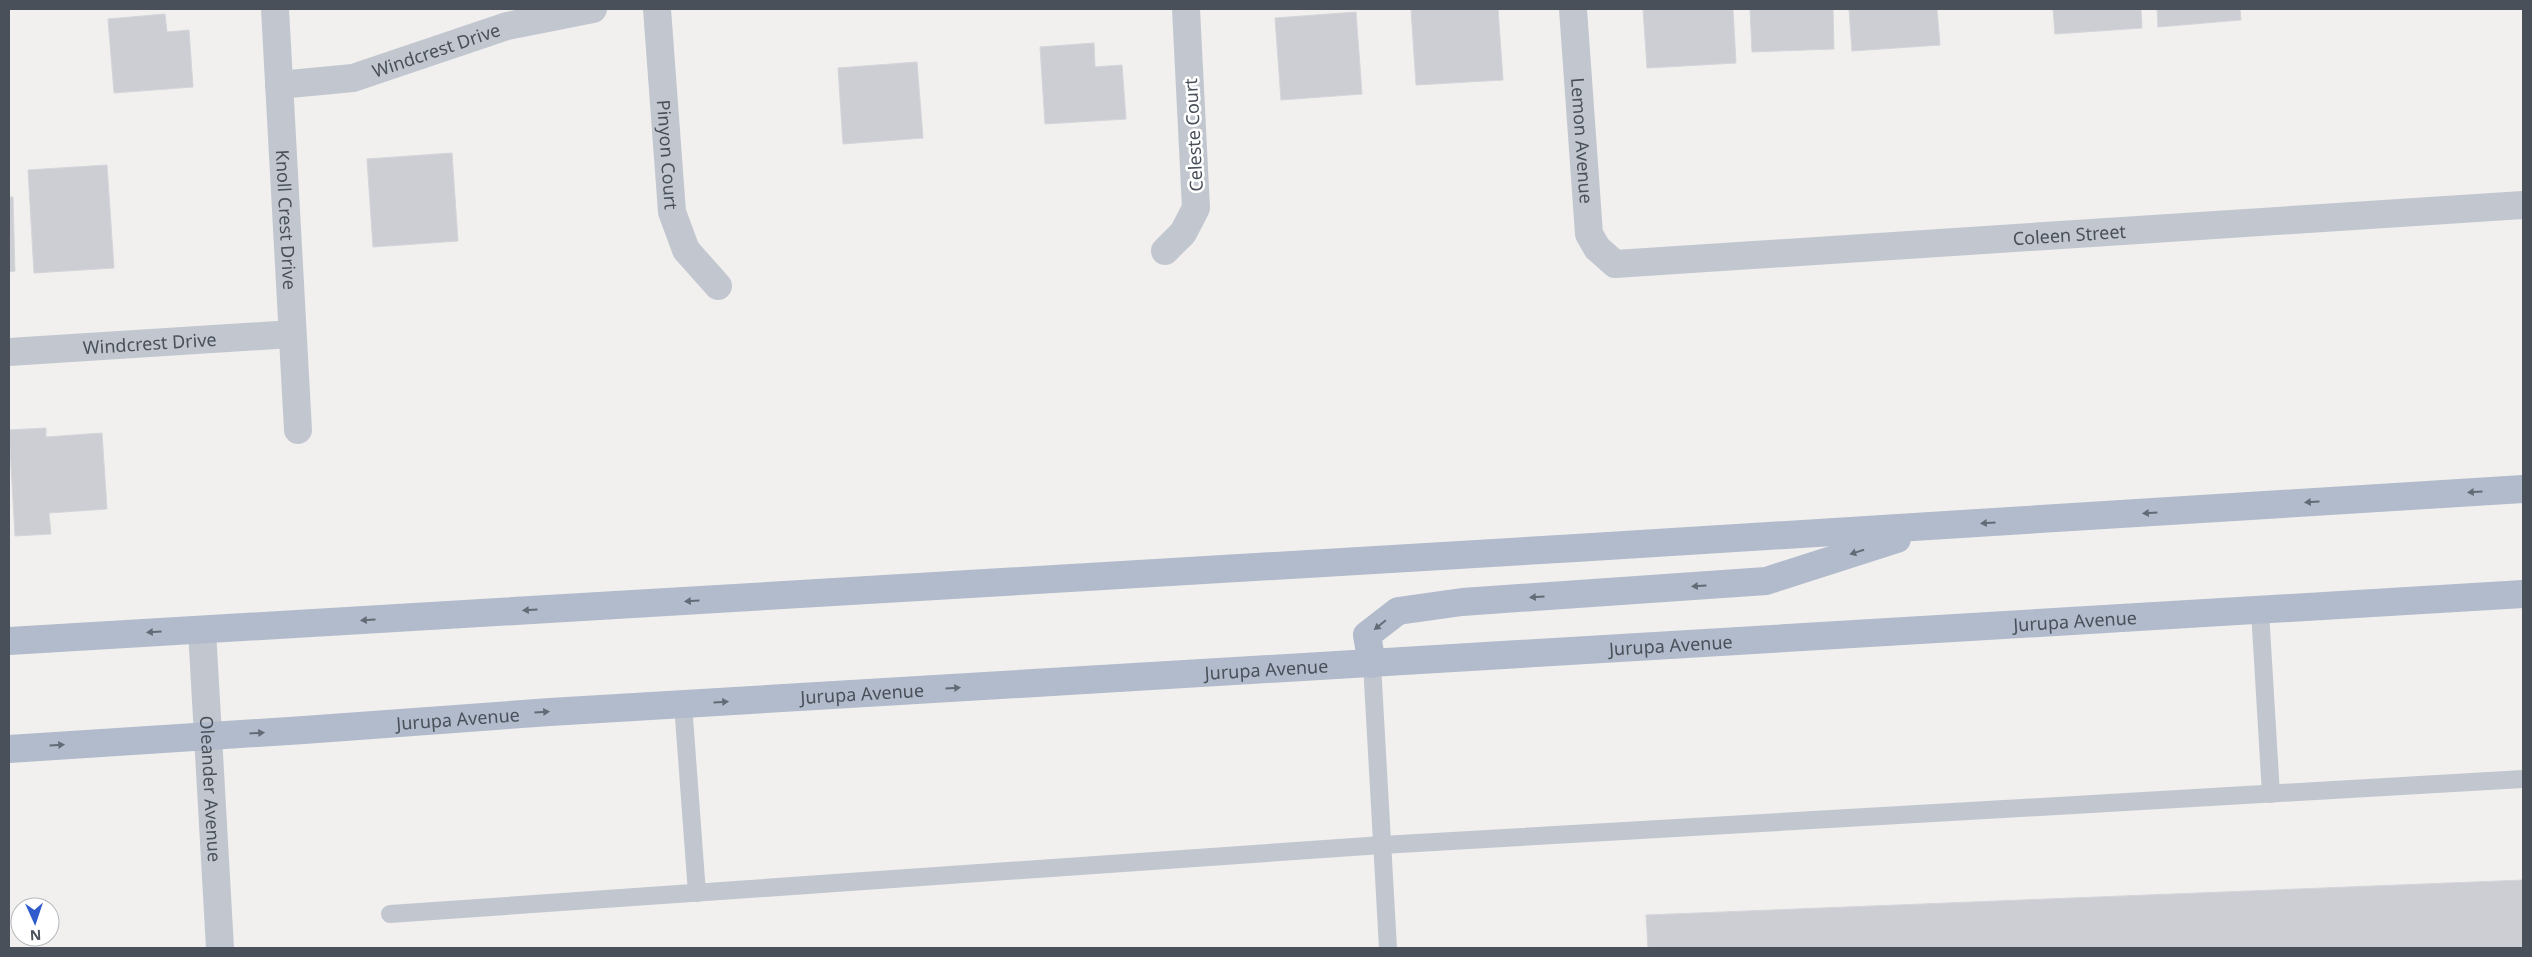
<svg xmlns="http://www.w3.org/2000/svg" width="2532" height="957" viewBox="0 0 2532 957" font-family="'Noto Sans',sans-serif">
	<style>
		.building { fill: #cdced3; stroke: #d4d5da }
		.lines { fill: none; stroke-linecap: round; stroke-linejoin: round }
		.lane { stroke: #c2c7cf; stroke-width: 18 }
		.street { stroke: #c2c7cf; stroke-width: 28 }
		.primary { stroke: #b2bbcb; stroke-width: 28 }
		.oneway { fill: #636b76 }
		.labels { text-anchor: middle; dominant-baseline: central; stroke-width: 5; stroke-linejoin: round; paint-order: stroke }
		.street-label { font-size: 18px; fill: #49505a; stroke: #fff }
	</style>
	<rect width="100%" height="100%" fill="#f1f0ef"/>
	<g class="building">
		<path d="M 1411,9 L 1498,9 L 1503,80 L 1416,85 Z"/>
		<path d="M 1643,9 L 1733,9 L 1736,63 L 1647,68 Z"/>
		<path d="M 1750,9 L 1833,9 L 1834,49 L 1752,52 Z"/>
		<path d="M 1849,9 L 1937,9 L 1940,45 L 1852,51 Z"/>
		<path d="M 2053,9 L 2141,9 L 2142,28 L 2055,34 Z"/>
		<path d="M 2157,9 L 2240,9 L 2241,20 L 2158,27 Z"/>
		<path d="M 1356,12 L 1362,94 L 1281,100 L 1275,18 Z"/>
		<path d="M 165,14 L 167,32 L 189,30 L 193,87 L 114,93 L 108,19 Z"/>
		<path d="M 1094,43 L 1095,67 L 1122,65 L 1126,119 L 1045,124 L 1040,47 Z"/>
		<path d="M 917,62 L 923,138 L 843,144 L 838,68 Z"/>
		<path d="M 452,153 L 458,241 L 373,247 L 367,159 Z"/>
		<path d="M 107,165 L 114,268 L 34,273 L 28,170 Z"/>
		<path d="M 9,197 L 13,197 L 15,271 L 9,272 Z"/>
		<path d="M 46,428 L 46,437 L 102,433 L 107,509 L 49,513 L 51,534 L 15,536 L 9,430 Z"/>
		<path d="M 2523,880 L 2523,948 L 1648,948 L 1646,915 Z"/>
	</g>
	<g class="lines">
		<g class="lane">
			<path d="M 2260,611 L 2271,794"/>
			<path d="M 1372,664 L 1388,948"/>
			<path d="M 683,704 L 697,893"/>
			<path d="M 390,914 L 1382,845 L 2523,779"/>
		</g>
		<g class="street">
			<path id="s1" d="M 275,9 L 298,430"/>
			<path id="s2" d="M 657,9 L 672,212 L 686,250 L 718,286"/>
			<path id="s3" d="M 1573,9 L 1589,234 L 1597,248 L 1615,264 L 2523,205"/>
			<path id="s4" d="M 279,85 L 353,78 L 507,26 L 593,9"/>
			<path d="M 1165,251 L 1183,233 L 1196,208 L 1186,9"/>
			<path id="s5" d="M 9,352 L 292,334"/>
			<path id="s6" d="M 202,630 L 220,948"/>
		</g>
		<g class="primary">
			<path d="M 9,641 L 1576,548 L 2523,489"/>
			<path d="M 1372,664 L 1367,635 L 1398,611 L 1462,602 L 1766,581 L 1897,539"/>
			<path id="s7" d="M 9,749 L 304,730 L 550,712 L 2523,594"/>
		</g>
	</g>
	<defs><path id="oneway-solid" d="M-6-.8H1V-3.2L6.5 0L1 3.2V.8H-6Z" transform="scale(1.25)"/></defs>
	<g class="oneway">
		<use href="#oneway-solid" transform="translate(2475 492) rotate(176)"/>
		<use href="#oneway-solid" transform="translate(2312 502) rotate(176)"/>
		<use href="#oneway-solid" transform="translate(2150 513) rotate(176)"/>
		<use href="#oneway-solid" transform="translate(1988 523) rotate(176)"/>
		<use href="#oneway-solid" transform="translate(1857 552) rotate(162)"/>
		<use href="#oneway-solid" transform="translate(1699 586) rotate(176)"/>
		<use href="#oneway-solid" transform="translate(1537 597) rotate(176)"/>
		<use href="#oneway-solid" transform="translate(692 601) rotate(177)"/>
		<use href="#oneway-solid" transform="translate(530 610) rotate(177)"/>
		<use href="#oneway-solid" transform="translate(368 620) rotate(177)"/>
		<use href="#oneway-solid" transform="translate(1380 625) rotate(141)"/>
		<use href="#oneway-solid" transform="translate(154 632) rotate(177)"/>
		<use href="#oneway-solid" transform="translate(953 688) rotate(-3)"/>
		<use href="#oneway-solid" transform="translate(721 702) rotate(-3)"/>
		<use href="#oneway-solid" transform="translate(542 712) rotate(-4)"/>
		<use href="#oneway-solid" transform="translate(257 733) rotate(-3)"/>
		<use href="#oneway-solid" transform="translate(57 745) rotate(-4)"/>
	</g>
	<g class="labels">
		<g class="street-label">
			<text stroke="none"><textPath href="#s4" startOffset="162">Windcrest Drive</textPath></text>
			<text transform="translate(1193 135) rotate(-93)">Celeste Court</text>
			<text stroke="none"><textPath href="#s3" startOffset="132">Lemon Avenue</textPath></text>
			<text stroke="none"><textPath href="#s2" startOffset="146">Pinyon Court</textPath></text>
			<text stroke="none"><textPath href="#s1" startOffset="211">Knoll Crest Drive</textPath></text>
			<text stroke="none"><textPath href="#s3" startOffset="721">Coleen Street</textPath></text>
			<text stroke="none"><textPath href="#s5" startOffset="141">Windcrest Drive</textPath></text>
			<text stroke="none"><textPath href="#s7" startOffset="2070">Jurupa Avenue</textPath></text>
			<text stroke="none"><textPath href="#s7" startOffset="1665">Jurupa Avenue</textPath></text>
			<text stroke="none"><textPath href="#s7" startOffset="1260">Jurupa Avenue</textPath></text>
			<text stroke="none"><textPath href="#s7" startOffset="855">Jurupa Avenue</textPath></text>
			<text stroke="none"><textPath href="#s7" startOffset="450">Jurupa Avenue</textPath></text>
			<text stroke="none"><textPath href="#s6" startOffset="159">Oleander Avenue</textPath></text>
		</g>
	</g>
	<rect width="2532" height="957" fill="none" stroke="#49505a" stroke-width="20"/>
	<g transform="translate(35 922) rotate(177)"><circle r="24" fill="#ffffff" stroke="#b6b9bd"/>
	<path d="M0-4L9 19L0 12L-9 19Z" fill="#2f5bcc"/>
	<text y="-8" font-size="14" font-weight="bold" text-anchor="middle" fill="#49505a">N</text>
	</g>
</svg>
